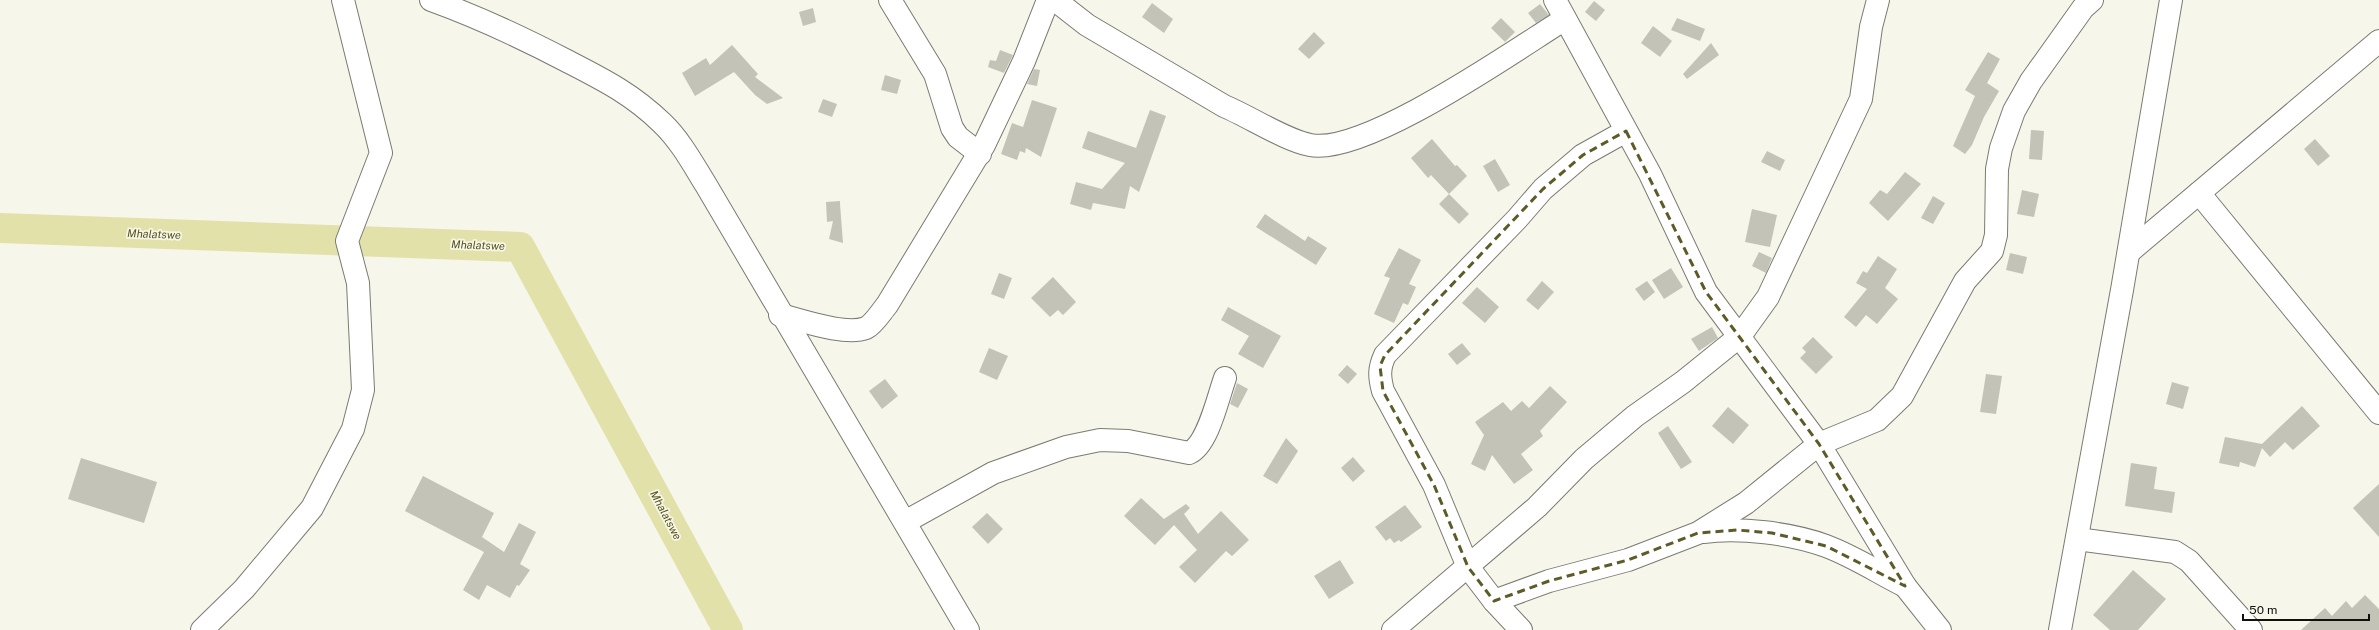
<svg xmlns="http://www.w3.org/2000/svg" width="2379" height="630" viewBox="0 0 2379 630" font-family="'Public Sans',sans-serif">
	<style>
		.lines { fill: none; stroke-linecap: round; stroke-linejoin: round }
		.river { stroke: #e3e1aa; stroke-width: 30 }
		.building { fill: #c3c3b8 }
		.minor-casing { stroke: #7b7b71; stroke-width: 24 }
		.minor { stroke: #fff; stroke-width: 22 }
		.marked { fill: none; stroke: #5d5b28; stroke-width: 3; stroke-dasharray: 8 5; stroke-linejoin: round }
		.labels { text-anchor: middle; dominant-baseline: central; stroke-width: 3.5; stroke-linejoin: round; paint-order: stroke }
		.water-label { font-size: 11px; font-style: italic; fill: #555213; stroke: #f6f6eb }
	</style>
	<rect width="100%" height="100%" fill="#f6f6eb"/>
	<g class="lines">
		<path class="river" d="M 0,228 L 520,247 L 728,630"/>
	</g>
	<g class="building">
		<path d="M 1594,1 L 1605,10 L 1596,21 L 1585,12 Z"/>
		<path d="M 1152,3 L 1173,19 L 1164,33 L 1142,17 Z"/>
		<path d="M 1540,4 L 1549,15 L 1536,23 L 1528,13 Z"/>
		<path d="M 813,8 L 816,22 L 803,26 L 799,12 Z"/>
		<path d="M 1501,18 L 1515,32 L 1505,42 L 1491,28 Z"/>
		<path d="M 1677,18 L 1705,29 L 1700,41 L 1671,30 Z"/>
		<path d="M 1653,26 L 1672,41 L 1660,57 L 1641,43 Z"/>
		<path d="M 1314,32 L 1325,43 L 1309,59 L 1298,49 Z"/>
		<path d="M 1711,43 L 1719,55 L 1687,79 L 1683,74 Z"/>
		<path d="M 732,45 L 758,74 L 755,77 L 783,98 L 767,104 L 755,95 L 734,72 L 695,96 L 682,73 L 706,58 L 710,65 Z"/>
		<path d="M 1000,50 L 1013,55 L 1004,73 L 988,67 L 990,60 L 996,61 Z"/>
		<path d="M 1988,52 L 2000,59 L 1987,83 L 1999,91 L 1984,117 L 1972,145 L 1965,154 L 1953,146 L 1975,96 L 1965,90 Z"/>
		<path d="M 1034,69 L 1040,70 L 1037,86 L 1027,84 Z"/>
		<path d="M 885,75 L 901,80 L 897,94 L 881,90 Z"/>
		<path d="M 823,99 L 837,104 L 832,117 L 818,112 Z"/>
		<path d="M 1032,100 L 1057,108 L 1041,157 L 1026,148 L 1025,153 L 1020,151 L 1017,160 L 1001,154 L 1012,123 L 1023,127 Z"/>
		<path d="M 1150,110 L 1166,116 L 1139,192 L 1130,186 L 1125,209 L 1093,203 L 1091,210 L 1070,204 L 1076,182 L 1102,189 L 1125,163 L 1082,148 L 1088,131 L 1136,148 Z"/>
		<path d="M 2031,130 L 2044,131 L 2042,160 L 2029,159 Z"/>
		<path d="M 1432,139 L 1455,166 L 1457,165 L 1467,176 L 1449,194 L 1431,175 L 1428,178 L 1411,158 Z"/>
		<path d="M 2315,139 L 2330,156 L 2318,166 L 2304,149 Z"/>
		<path d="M 1767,151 L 1785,160 L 1780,171 L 1761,162 Z"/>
		<path d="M 1495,159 L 1510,185 L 1498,192 L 1483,166 Z"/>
		<path d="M 1905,172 L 1921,184 L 1888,221 L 1869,203 L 1880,190 L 1887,194 Z"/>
		<path d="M 2022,190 L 2039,194 L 2034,217 L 2017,214 Z"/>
		<path d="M 1449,194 L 1469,214 L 1459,224 L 1439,204 Z"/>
		<path d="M 1933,196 L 1945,203 L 1933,224 L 1921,218 Z"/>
		<path d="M 840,201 L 840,204 L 843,243 L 829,239 L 833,221 L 827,222 L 826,202 Z"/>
		<path d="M 1752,209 L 1777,215 L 1770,247 L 1745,242 Z"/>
		<path d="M 1265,214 L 1305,241 L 1308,236 L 1327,248 L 1316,265 L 1256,227 Z"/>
		<path d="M 1399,248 L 1421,260 L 1409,284 L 1416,287 L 1408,305 L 1403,303 L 1394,323 L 1374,314 L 1390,278 L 1384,276 Z"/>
		<path d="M 1759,252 L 1772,258 L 1766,273 L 1752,266 Z"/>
		<path d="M 2010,253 L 2027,257 L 2023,274 L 2006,270 Z"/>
		<path d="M 1878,256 L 1897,269 L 1885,288 L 1898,299 L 1877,324 L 1866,315 L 1856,327 L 1844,317 L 1867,289 L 1856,283 L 1863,271 L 1867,273 Z"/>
		<path d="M 1671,268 L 1683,287 L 1664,299 L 1652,280 Z"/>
		<path d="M 999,273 L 1012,278 L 1004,299 L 991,294 Z"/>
		<path d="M 1053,277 L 1076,302 L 1063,315 L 1058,310 L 1050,317 L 1031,298 Z"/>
		<path d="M 1542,281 L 1554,292 L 1538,310 L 1526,300 Z"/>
		<path d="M 1647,281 L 1655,292 L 1644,301 L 1635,289 Z"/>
		<path d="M 1477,287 L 1499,307 L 1485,323 L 1462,303 Z"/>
		<path d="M 1228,307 L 1281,336 L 1263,368 L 1238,354 L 1249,336 L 1221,320 Z"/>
		<path d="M 1712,327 L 1718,338 L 1699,351 L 1691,339 Z"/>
		<path d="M 1813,337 L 1833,357 L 1816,374 L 1800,358 L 1806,352 L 1802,348 Z"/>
		<path d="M 1462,343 L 1471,354 L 1457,365 L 1448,354 Z"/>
		<path d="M 989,348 L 1008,356 L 997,380 L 979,372 Z"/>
		<path d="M 1347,365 L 1357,374 L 1348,384 L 1338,375 Z"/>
		<path d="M 1986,374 L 2002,376 L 1996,414 L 1980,412 Z"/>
		<path d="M 885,379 L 898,396 L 882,409 L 869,391 Z"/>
		<path d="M 2172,382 L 2189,387 L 2183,409 L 2166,404 Z"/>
		<path d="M 1237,383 L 1248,389 L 1238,408 L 1230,404 Z"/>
		<path d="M 1550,386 L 1567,402 L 1540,431 L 1543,436 L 1521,454 L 1533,470 L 1514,484 L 1492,455 L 1485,471 L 1471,464 L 1484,435 L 1475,422 L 1503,402 L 1511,411 L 1522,401 L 1529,408 Z"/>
		<path d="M 2302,406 L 2320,426 L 2293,450 L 2285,442 L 2270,457 L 2262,448 L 2255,467 L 2240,462 L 2239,467 L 2219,463 L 2225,437 L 2262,444 Z"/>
		<path d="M 1728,407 L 1749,425 L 1733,444 L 1712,426 Z"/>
		<path d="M 1668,426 L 1692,462 L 1681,469 L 1658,433 Z"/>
		<path d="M 1286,438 L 1298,451 L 1277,484 L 1263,476 Z"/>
		<path d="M 1353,457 L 1365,471 L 1353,482 L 1341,468 Z"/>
		<path d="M 81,458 L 157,482 L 144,523 L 68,499 Z"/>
		<path d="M 2131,463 L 2157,467 L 2154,489 L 2175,492 L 2172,513 L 2125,506 Z"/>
		<path d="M 423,476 L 494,513 L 482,537 L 504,552 L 519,523 L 536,532 L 520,564 L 530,570 L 519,586 L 517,585 L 510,598 L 487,585 L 479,600 L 463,590 L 484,552 L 405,511 Z"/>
		<path d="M 2379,484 L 2379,537 L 2353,508 Z"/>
		<path d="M 1141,498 L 1164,519 L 1186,504 L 1190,508 L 1184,514 L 1198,534 L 1221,511 L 1249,540 L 1232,556 L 1226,551 L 1195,583 L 1179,567 L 1197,550 L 1174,525 L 1155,545 L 1124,516 Z"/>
		<path d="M 1405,505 L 1422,527 L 1401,542 L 1399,540 L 1394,543 L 1390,538 L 1386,541 L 1375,527 Z"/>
		<path d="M 987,513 L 1003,529 L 988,544 L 972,527 Z"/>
		<path d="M 1340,560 L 1354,583 L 1329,599 L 1314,576 Z"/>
		<path d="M 2133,570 L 2166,599 L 2138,630 L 2110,630 L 2093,615 Z"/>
		<path d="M 2365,595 L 2379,609 L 2379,630 L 2301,630 L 2325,608 L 2332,616 L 2346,601 L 2352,608 Z"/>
	</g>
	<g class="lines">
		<g class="minor-casing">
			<g id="minor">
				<path d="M 431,0 C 478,17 523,38 567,61 C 604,80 632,94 662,123 C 680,140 693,164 706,185 L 968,630"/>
				<path d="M 890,0 L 935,74 L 952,128 L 958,137 L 980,154"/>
				<path d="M 1055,0 L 1087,25 L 1224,106 C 1250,117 1285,140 1310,145 C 1365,156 1515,50 1565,19"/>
				<path d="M 1555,0 L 1650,174 L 1706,292 L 1819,444 L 1905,586 L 1940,630"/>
				<path d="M 2199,193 L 2379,413"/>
				<path d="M 2129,252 L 2379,41"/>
				<path d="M 780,315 C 801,320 845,336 866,328 C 874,324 881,312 887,305 L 984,145 L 1024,61 L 1048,0"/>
				<path d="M 905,522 L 993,473 L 1066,447 L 1100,440 L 1128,441 L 1189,453 C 1208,445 1218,397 1225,378"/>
				<path d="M 1703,532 C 1739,527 1791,533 1826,546 C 1853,556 1879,573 1905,586"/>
				<path d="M 2077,539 L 2175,552 L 2189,561 L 2251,630"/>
				<path d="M 1494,601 L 1549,581 L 1628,560 L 1698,533 L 1746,503 L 1819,444 L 1877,420 L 1902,396 L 1965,281 L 1992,251 L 1996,235 L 1997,169 L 2001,148 L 2014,111 L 2031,81 L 2083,8 L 2092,0"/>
				<path d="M 202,630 L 244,589 L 312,508 L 353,429 L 363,390 L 358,283 L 347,241 L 381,153 L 343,0"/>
				<path d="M 1393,630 L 1537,507 L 1584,459 L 1635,416 L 1683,382 L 1740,336 L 1768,297 L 1861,99 L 1871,27 L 1878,0"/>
				<path d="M 1521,630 L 1494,601 L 1468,567 L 1434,485 L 1383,391 C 1379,376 1379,368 1385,355 L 1517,219 L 1543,189 L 1583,155 L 1626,131"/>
				<path d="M 2060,630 L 2122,290 L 2171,0"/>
			</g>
		</g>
		<use href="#minor" class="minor"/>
	</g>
	<path class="marked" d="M 1626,131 L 1706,292 L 1819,444 L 1905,586 L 1826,546 L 1772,533 L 1737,530 L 1698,533 L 1628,560 L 1549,581 L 1494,601 L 1468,567 L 1434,485 L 1383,391 L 1380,366 L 1385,355 L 1543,189 L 1583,155 Z"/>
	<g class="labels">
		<g class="water-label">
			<text transform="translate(154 234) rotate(2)">Mhalatswe</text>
			<text transform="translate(478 245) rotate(2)">Mhalatswe</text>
			<text transform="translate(666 515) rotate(62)">Mhalatswe</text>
		</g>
	</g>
	<path d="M2243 614v6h126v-6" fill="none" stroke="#10100d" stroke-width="2"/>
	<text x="2249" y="614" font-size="12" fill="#10100d" stroke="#f6f6eb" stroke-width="3" paint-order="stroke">50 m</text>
</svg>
